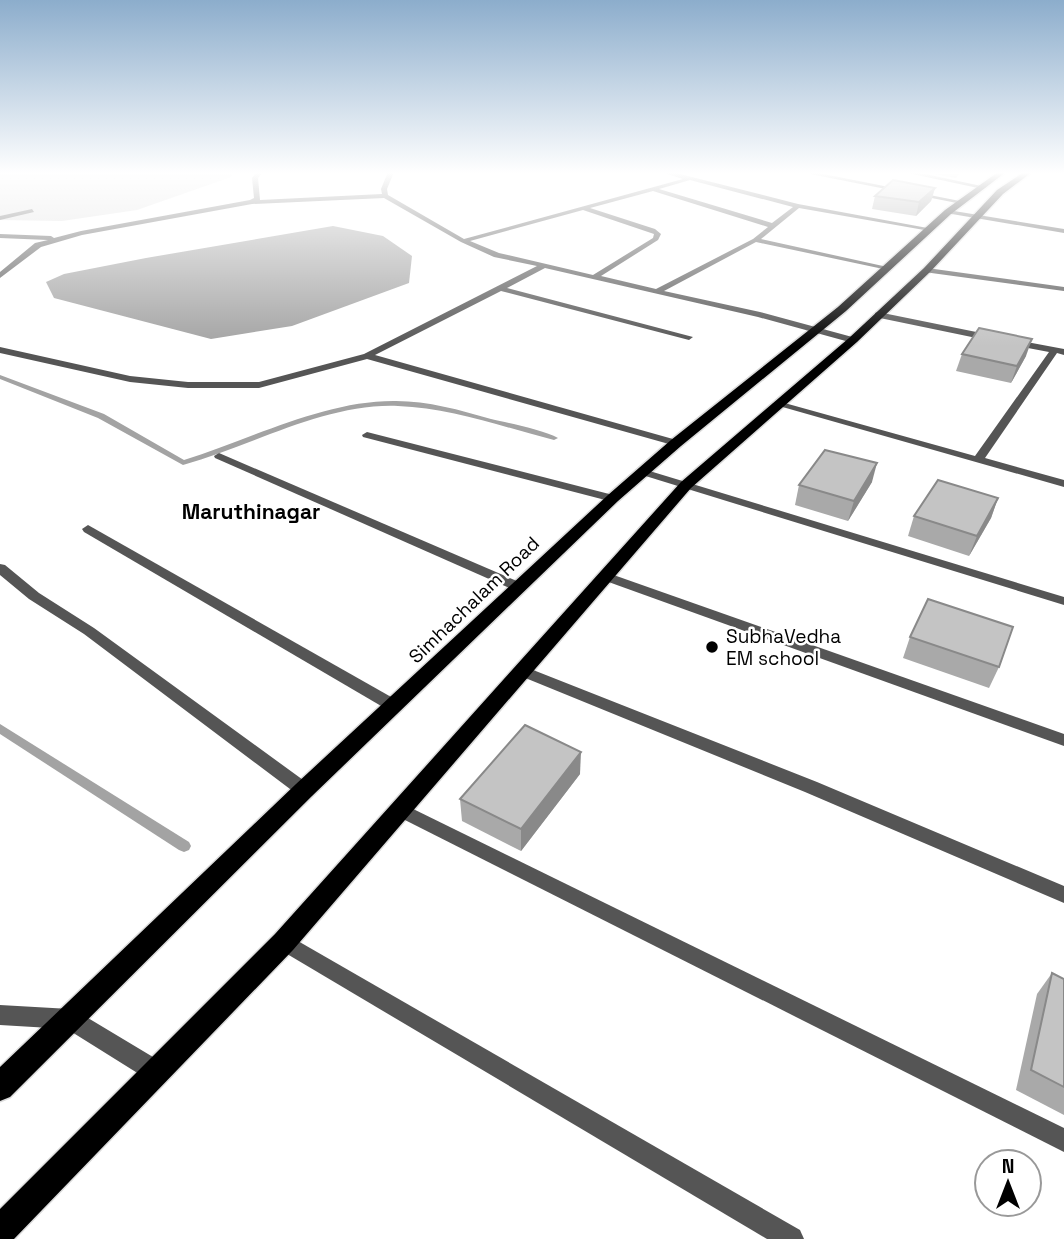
<svg xmlns="http://www.w3.org/2000/svg" width="1064" height="1239" viewBox="0 0 1064 1239" font-family="'Space Grotesk',sans-serif">
	<style>
		.green { fill: #dcdcdc }
		.water { fill: #a3a3a3 }
		.lines { fill: none; stroke-linecap: round; stroke-linejoin: round }
		.stream { fill: #a3a3a3; fill-rule: evenodd }
		.primary-casing { stroke: #dbdbdb; stroke-width: 3 }
		.minor { fill: #555; fill-rule: evenodd }
		.primary { fill: #000; fill-rule: evenodd }
		.wall { fill: #a9a9a9 }
		.shaded-wall { fill: #898989 }
		.building { fill: #c4c4c4; stroke: #898989; stroke-width: 2 }
		.poi-dot { fill: #000; stroke: #fff; stroke-width: 2.5 }
		.labels { text-anchor: middle; dominant-baseline: central; stroke-width: 5; stroke-linejoin: round; paint-order: stroke }
		.street-label { font-size: 19px; fill: #000; stroke: #fff }
		.poi-label { font-size: 19px; fill: #000; stroke: #fff; text-anchor: start }
		.neighbourhood-label { font-size: 21px; font-weight: bold; fill: #000; stroke: #fff }
	</style>
	<rect width="100%" height="100%" fill="#fff"/>
	<path class="green" d="M 0,172 L 234,172 L 231,177 L 137,210 L 62,221 L 0,220 Z"/>
	<path class="water" d="M 333,226 L 383,236 L 412,256 L 409,283 L 292,326 L 211,339 L 54,298 L 46,282 L 64,274 L 146,258 Z"/>
	<g class="lines">
		<g class="stream">
			<path d="M 0,375 L 104,414 L 184,460 C 251,439 325,400 396,401 C 428,401 460,410 491,419 C 509,423 544,430 558,438 L 554,440 C 503,427 451,408 398,406 C 325,403 252,446 183,465 L 98,418 L 0,379 Z"/>
			<path d="M 0,724 L 189,842 L 191,846 L 189,850 L 184,852 L 179,850 L 0,734 Z"/>
		</g>
		<g class="primary-casing">
			<g id="primary">
				<path d="M 998,172 L 1006,172 L 951,214 L 846,311 L 681,446 L 618,501 L 312,796 L 10,1097 L 0,1101 L 0,1067 L 296,784 L 608,495 L 671,440 L 838,307 L 945,210 Z"/>
				<path d="M 1024,172 L 1032,172 L 1003,194 L 930,272 L 857,342 L 691,488 L 293,950 L 14,1239 L 0,1239 L 0,1209 L 275,934 L 681,482 L 849,338 L 924,268 L 997,190 Z"/>
			</g>
		</g>
		<g class="minor">
			<path d="M 257,172 L 263,172 L 258,178 L 260,200 L 382,194 L 381,189 L 388,172 L 394,172 L 387,189 L 388,195 L 464,239 L 683,179 L 661,172 L 672,172 L 798,204 L 933,229 L 930,231 L 799,208 L 761,239 L 892,268 L 888,270 L 756,242 L 664,291 L 760,312 L 856,338 L 857,340 L 853,343 L 758,317 L 545,268 L 507,288 L 693,337 L 689,340 L 501,291 L 375,355 L 680,441 L 681,443 L 676,446 L 367,359 L 259,388 L 188,388 L 130,382 L 0,353 L 0,347 L 130,376 L 188,382 L 259,382 L 364,354 L 537,266 L 494,257 L 461,242 L 384,198 L 252,204 L 82,235 L 41,247 L 0,278 L 0,272 L 35,243 L 48,240 L 0,238 L 0,234 L 51,236 L 54,238 L 81,231 L 250,200 L 254,198 L 252,178 ZM 690,180 L 793,207 L 772,223 L 659,189 ZM 653,191 L 768,227 L 753,239 L 656,289 L 601,276 L 658,240 L 661,234 L 655,229 L 590,208 ZM 583,210 L 654,234 L 653,238 L 593,275 L 499,253 L 470,241 Z"/>
			<path d="M 800,172 L 813,172 L 965,202 L 962,204 Z"/>
			<path d="M 903,172 L 916,172 L 986,187 L 983,189 Z"/>
			<path d="M 32,209 L 34,212 L 0,220 L 0,216 Z"/>
			<path d="M 948,210 L 1064,229 L 1064,233 L 946,213 Z"/>
			<path d="M 927,268 L 1064,287 L 1064,291 L 924,272 L 923,270 Z"/>
			<path d="M 878,312 L 991,335 L 995,338 L 991,341 L 875,317 L 875,313 Z"/>
			<path d="M 1010,339 L 1064,349 L 1064,355 L 1057,353 L 985,458 L 1064,480 L 1064,487 L 772,404 L 781,402 L 975,456 L 1049,352 L 1007,344 L 1007,340 Z"/>
			<path d="M 367,432 L 617,496 L 619,498 L 613,502 L 363,437 L 362,435 Z"/>
			<path d="M 219,453 L 524,584 L 526,587 L 519,591 L 514,590 L 215,458 L 214,456 Z"/>
			<path d="M 643,469 L 1064,597 L 1064,605 L 639,474 L 637,472 Z"/>
			<path d="M 88,525 L 400,702 L 402,706 L 400,710 L 388,710 L 84,532 L 82,529 Z"/>
			<path d="M 0,564 L 5,565 L 39,593 L 94,628 L 310,785 L 313,790 L 310,795 L 304,797 L 298,795 L 84,634 L 29,599 L 0,575 Z"/>
			<path d="M 608,573 L 1064,734 L 1064,746 L 603,580 L 601,577 Z"/>
			<path d="M 523,666 L 817,782 L 1064,886 L 1064,903 L 805,792 L 518,675 L 516,671 L 518,667 Z"/>
			<path d="M 401,803 L 1064,1128 L 1064,1152 L 395,815 L 392,810 L 395,805 Z"/>
			<path d="M 284,933 L 800,1230 L 804,1239 L 767,1239 L 277,948 L 274,942 L 277,936 Z"/>
			<path d="M 0,1005 L 70,1009 L 78,1012 L 163,1063 L 166,1071 L 163,1079 L 155,1082 L 147,1079 L 67,1029 L 0,1025 Z"/>
		</g>
		<use href="#primary" class="primary"/>
	</g>
	<g class="wall">
		<path d="M 924,172 L 961,172 L 956,178 Z"/>
		<path d="M 935,188 L 931,201 L 916,216 L 872,209 L 875,196 Z"/>
		<path d="M 962,354 L 1026,356 L 1011,383 L 956,371 Z"/>
		<path d="M 872,482 L 848,521 L 795,505 L 799,485 Z"/>
		<path d="M 998,498 L 991,518 L 969,556 L 908,536 L 914,516 Z"/>
		<path d="M 910,637 L 999,667 L 989,688 L 903,658 Z"/>
		<path d="M 580,774 L 521,851 L 462,821 L 460,799 Z"/>
		<path d="M 1052,973 L 1064,979 L 1064,1115 L 1016,1090 L 1037,994 Z"/>
	</g>
	<g class="shaded-wall">
		<path d="M 935,188 L 931,201 L 916,216 L 919,202 Z"/>
		<path d="M 1032,339 L 1026,356 L 1011,383 L 1017,366 Z"/>
		<path d="M 877,463 L 872,482 L 848,521 L 854,501 Z"/>
		<path d="M 998,498 L 991,518 L 969,556 L 977,536 Z"/>
		<path d="M 581,752 L 580,774 L 521,851 L 521,829 Z"/>
	</g>
	<g class="building">
		<path d="M 893,180 L 935,188 L 919,202 L 875,196 Z"/>
		<path d="M 979,328 L 1032,339 L 1017,366 L 962,354 Z"/>
		<path d="M 825,450 L 877,463 L 854,501 L 799,485 Z"/>
		<path d="M 938,480 L 998,498 L 977,536 L 914,516 Z"/>
		<path d="M 928,599 L 1013,627 L 999,667 L 910,637 Z"/>
		<path d="M 525,725 L 581,752 L 521,829 L 460,799 Z"/>
		<path d="M 1052,973 L 1064,979 L 1064,1087 L 1031,1070 Z"/>
	</g>
	<linearGradient id="sky" x2="0" y2="1"><stop stop-color="#8cadcc"/><stop offset="0.5" stop-color="#fff"/><stop offset="1" stop-color="#fff" stop-opacity="0"/></linearGradient>
	<rect width="1064" height="346" fill="url(#sky)"/>
	<circle class="poi-dot" cx="712" cy="647" r="7"/>
	<g class="labels">
		<g class="street-label">
			<text transform="translate(474 600) rotate(-44)">Simhachalam Road</text>
		</g>
		<g class="poi-label">
			<text x="726" y="636">SubhaVedha<tspan x="726" dy="22">EM school</tspan></text>
		</g>
		<g class="neighbourhood-label">
			<text x="251" y="511">Maruthinagar</text>
		</g>
	</g>
	<g transform="translate(1008 1183)"><circle r="33" fill="#ffffff" stroke="#999999" stroke-width="2"/>
	<path d="M0-5L12 26L0 18L-12 26Z" fill="#000000"/>
	<text y="-10" font-size="19" font-weight="bold" text-anchor="middle" fill="#000000">N</text>
	</g>
</svg>
